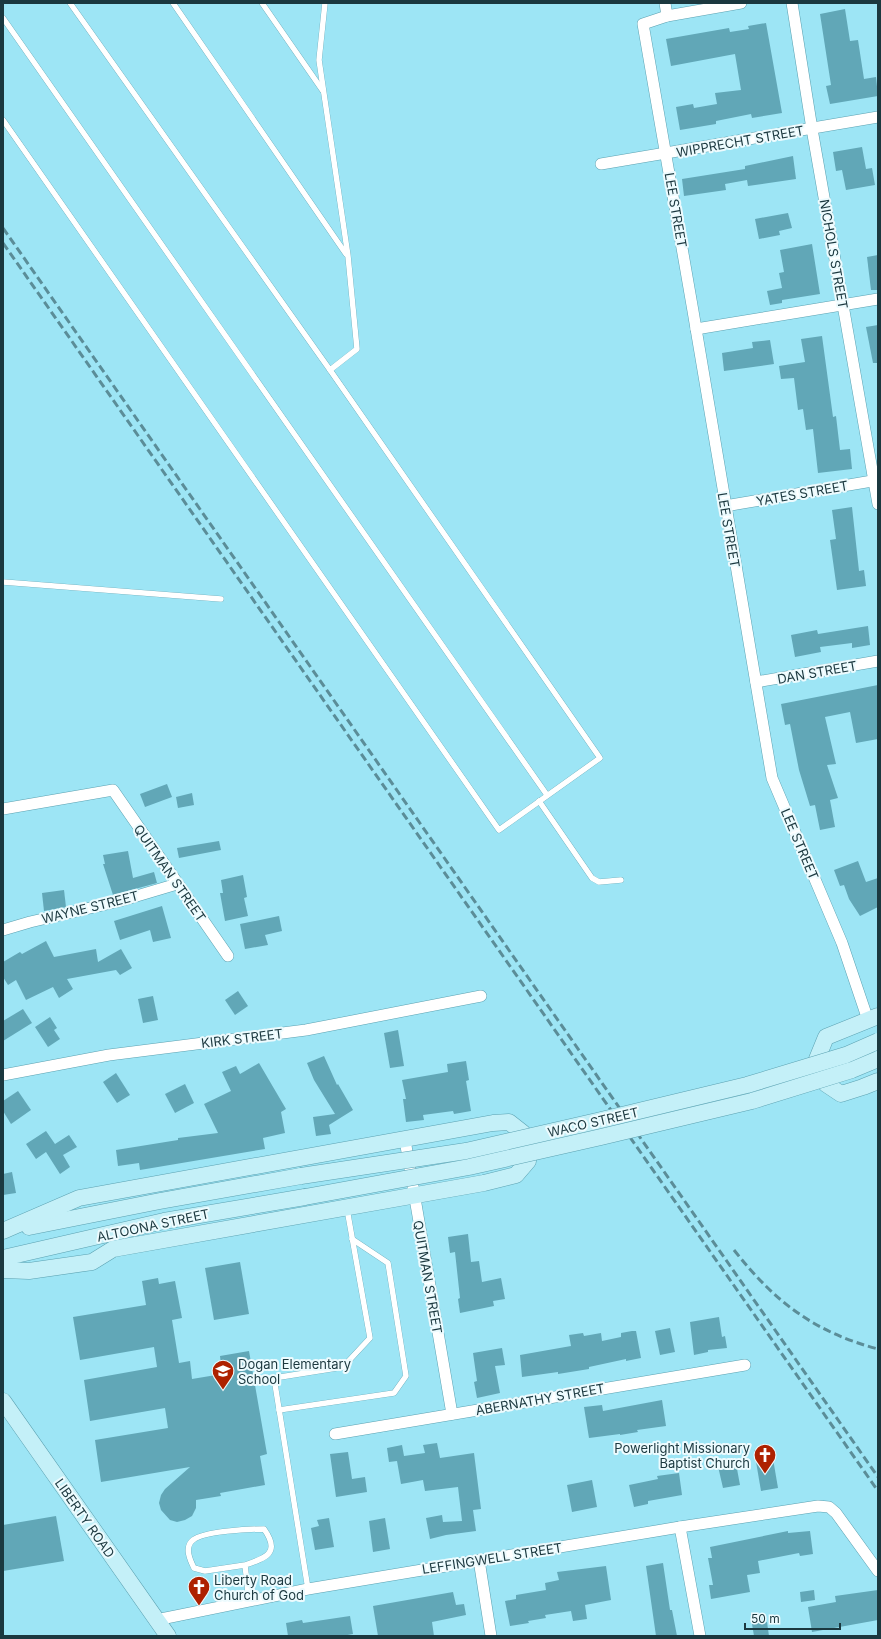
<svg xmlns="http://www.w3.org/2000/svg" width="881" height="1639" viewBox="0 0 881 1639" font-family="Inter,sans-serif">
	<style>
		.building { fill: #61a7b7 }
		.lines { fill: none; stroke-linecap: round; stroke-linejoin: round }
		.lane-casing { stroke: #5ba1b1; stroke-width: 6 }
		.street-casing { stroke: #5ba1b1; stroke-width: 12 }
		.secondary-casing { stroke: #5ba1b1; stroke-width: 17 }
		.lane { stroke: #fff; stroke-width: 5.5 }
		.street { stroke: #fff; stroke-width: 11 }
		.secondary { stroke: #c4f0f8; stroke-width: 16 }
		.rail { stroke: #5b8d98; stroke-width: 3; stroke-dasharray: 8 4; stroke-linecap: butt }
		.secondary-bridge-casing { stroke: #5ba1b1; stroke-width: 17; stroke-linecap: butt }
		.secondary-bridge { stroke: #c4f0f8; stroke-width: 16 }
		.labels { text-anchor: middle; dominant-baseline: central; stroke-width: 4; stroke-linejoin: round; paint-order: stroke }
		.street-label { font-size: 13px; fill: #1b383f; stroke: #edfbfe }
		.poi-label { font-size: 13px; fill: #1b383f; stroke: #edfbfe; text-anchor: start }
	</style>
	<rect width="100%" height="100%" fill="#9de5f5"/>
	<g class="building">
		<path d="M 845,9 L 850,41 L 858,40 L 864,79 L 876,77 L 878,96 L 830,104 L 826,86 L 831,85 L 820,14 Z"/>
		<path d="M 766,23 L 782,113 L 752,118 L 751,114 L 716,121 L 716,124 L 680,130 L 676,107 L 693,104 L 694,108 L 717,104 L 715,93 L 741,90 L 735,54 L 671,66 L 666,39 L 729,28 L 730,32 L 749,29 L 748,26 Z"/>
		<path d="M 862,147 L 866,169 L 872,168 L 875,185 L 846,190 L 842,170 L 836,171 L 833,152 Z"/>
		<path d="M 793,156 L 796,179 L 748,186 L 747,180 L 725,184 L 726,190 L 684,196 L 682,179 L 745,169 L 745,166 Z"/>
		<path d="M 788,213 L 792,228 L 779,231 L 780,235 L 759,239 L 755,219 Z"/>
		<path d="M 812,244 L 820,294 L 782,300 L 782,303 L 770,305 L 767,291 L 782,288 L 779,273 L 784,272 L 780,250 Z"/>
		<path d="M 878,255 L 878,290 L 871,290 L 867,257 Z"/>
		<path d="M 878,325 L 878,363 L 873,363 L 866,327 Z"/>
		<path d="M 822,336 L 833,417 L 836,416 L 840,450 L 850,449 L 852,469 L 818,473 L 813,429 L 806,430 L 803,409 L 798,410 L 794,378 L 781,379 L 779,366 L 805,362 L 801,339 Z"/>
		<path d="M 770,340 L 774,364 L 724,371 L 722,353 L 753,348 L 752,342 Z"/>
		<path d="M 852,507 L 859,571 L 864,570 L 866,586 L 837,590 L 830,540 L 836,539 L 832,510 Z"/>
		<path d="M 868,626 L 870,645 L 852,648 L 852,643 L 820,647 L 821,652 L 795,657 L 791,635 L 817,630 L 818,634 Z"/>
		<path d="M 878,685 L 878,739 L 856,743 L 850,712 L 825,717 L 836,764 L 827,765 L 838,798 L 830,800 L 835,827 L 820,830 L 815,805 L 810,806 L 799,770 L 790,724 L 785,725 L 781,704 Z"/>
		<path d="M 167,784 L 172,797 L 145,807 L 140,794 Z"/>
		<path d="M 192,793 L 194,805 L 178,808 L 176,797 Z"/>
		<path d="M 219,841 L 221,850 L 179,858 L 177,848 Z"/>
		<path d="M 128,851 L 133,878 L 154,872 L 157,883 L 113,895 L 103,864 L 105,864 L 103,855 Z"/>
		<path d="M 858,861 L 866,882 L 878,878 L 878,907 L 860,916 L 849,899 L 844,885 L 840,886 L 834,870 Z"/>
		<path d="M 243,875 L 247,897 L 244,898 L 248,916 L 225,921 L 220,893 L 223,893 L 221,880 Z"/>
		<path d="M 64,890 L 66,907 L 44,911 L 42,893 Z"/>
		<path d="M 162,906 L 171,938 L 153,942 L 150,930 L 120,940 L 114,921 Z"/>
		<path d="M 279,916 L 282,931 L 265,935 L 268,945 L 245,949 L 240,924 Z"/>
		<path d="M 46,941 L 54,957 L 96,949 L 98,962 L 121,949 L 132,968 L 120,975 L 116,970 L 67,979 L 73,989 L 59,998 L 53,987 L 26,1000 L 16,980 L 8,985 L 3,977 L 3,962 L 20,952 L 22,954 Z"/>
		<path d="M 238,991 L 248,1006 L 235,1015 L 225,1000 Z"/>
		<path d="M 153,996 L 158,1020 L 143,1023 L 138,999 Z"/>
		<path d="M 23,1009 L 32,1023 L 3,1041 L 3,1021 Z"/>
		<path d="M 50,1017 L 57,1028 L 54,1030 L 60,1039 L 48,1047 L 35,1027 Z"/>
		<path d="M 398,1030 L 404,1066 L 390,1068 L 384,1033 Z"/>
		<path d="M 324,1056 L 337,1085 L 338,1084 L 353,1110 L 329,1125 L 331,1134 L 316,1136 L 313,1117 L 335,1114 L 314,1080 L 307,1063 Z"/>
		<path d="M 466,1061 L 469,1080 L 466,1081 L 471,1111 L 454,1114 L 453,1111 L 423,1115 L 424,1120 L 406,1122 L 403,1099 L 406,1099 L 402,1080 L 448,1072 L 447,1064 Z"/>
		<path d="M 259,1063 L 286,1109 L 281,1112 L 285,1133 L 263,1138 L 265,1149 L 140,1170 L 139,1163 L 118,1166 L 116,1150 L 178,1140 L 178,1138 L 218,1133 L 204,1104 L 231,1091 L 222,1072 L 236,1066 L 240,1074 Z"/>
		<path d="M 116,1073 L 130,1095 L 117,1103 L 103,1082 Z"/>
		<path d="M 185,1084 L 194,1103 L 175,1113 L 165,1094 Z"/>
		<path d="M 18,1091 L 31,1110 L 11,1124 L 3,1111 L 3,1101 Z"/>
		<path d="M 46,1131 L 55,1144 L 69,1135 L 77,1147 L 63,1155 L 70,1167 L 60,1174 L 46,1152 L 36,1159 L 26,1144 Z"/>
		<path d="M 12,1172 L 16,1193 L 3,1195 L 3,1174 Z"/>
		<path d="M 468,1234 L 471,1262 L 479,1261 L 482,1282 L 501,1278 L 505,1299 L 493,1301 L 494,1306 L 460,1313 L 458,1299 L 460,1298 L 455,1252 L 450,1253 L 448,1237 Z"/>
		<path d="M 240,1262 L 249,1314 L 214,1320 L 205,1268 Z"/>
		<path d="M 158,1278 L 159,1284 L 175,1281 L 182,1318 L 172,1320 L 179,1363 L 190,1361 L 192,1379 L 222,1374 L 220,1356 L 249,1351 L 267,1454 L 260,1456 L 265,1485 L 220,1493 L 221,1496 L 196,1500 L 196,1508 L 192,1516 L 185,1520 L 177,1522 L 170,1520 L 161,1510 L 159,1503 L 161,1495 L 165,1489 L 190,1467 L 101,1482 L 95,1440 L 168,1428 L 165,1408 L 90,1421 L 84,1380 L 157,1367 L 154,1347 L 80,1360 L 73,1317 L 146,1305 L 142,1281 Z"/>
		<path d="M 719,1317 L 722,1337 L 725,1336 L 727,1348 L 708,1350 L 708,1352 L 694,1355 L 690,1322 Z"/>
		<path d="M 670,1328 L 675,1352 L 660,1355 L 655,1331 Z"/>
		<path d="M 632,1331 L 636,1331 L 641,1358 L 626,1361 L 626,1359 L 589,1367 L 589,1369 L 558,1374 L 558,1372 L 522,1377 L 520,1355 L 571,1346 L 569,1335 L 583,1333 L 584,1336 L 601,1333 L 602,1341 L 621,1337 L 621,1333 Z"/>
		<path d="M 502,1348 L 505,1365 L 495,1366 L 500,1393 L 477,1398 L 474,1382 L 477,1381 L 473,1353 Z"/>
		<path d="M 662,1400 L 666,1426 L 637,1430 L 638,1432 L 620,1435 L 620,1434 L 589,1438 L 584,1407 L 602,1405 L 603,1411 Z"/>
		<path d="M 437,1443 L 440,1458 L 474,1453 L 481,1509 L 473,1510 L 476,1531 L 446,1535 L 430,1539 L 426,1518 L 442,1515 L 443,1522 L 462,1521 L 458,1487 L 425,1491 L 423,1480 L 401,1484 L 397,1461 L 389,1462 L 387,1448 L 402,1445 L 404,1456 L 425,1453 L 423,1445 Z"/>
		<path d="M 771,1447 L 778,1488 L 761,1491 L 754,1450 Z"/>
		<path d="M 348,1452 L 352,1479 L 365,1477 L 367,1492 L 336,1497 L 330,1454 Z"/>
		<path d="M 735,1458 L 740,1485 L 723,1488 L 717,1462 Z"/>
		<path d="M 679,1473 L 682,1495 L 648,1501 L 648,1504 L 634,1507 L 629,1485 L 658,1479 L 657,1476 Z"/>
		<path d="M 592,1480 L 597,1507 L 572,1512 L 567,1485 Z"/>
		<path d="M 56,1516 L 64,1561 L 3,1571 L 3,1525 Z"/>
		<path d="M 329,1518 L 334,1547 L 315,1550 L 311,1528 L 319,1526 L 317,1520 Z"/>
		<path d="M 385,1518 L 390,1549 L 373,1552 L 369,1521 Z"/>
		<path d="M 788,1531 L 788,1533 L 810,1531 L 813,1554 L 800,1556 L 799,1553 L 758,1561 L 760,1573 L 747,1575 L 750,1592 L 711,1599 L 709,1585 L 713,1585 L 708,1558 L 712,1558 L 710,1547 Z"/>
		<path d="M 663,1563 L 670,1610 L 672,1610 L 677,1636 L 656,1636 L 646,1566 Z"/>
		<path d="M 606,1566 L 611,1600 L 585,1605 L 587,1619 L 573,1621 L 571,1611 L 545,1615 L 546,1618 L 528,1621 L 529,1623 L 510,1626 L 505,1601 L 516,1599 L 516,1595 L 546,1590 L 545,1583 L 559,1580 L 557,1572 Z"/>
		<path d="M 814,1590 L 815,1600 L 801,1602 L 800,1592 Z"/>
		<path d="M 878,1590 L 878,1620 L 812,1632 L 808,1607 L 836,1602 L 835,1596 Z"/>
		<path d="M 453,1592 L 456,1605 L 464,1604 L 466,1615 L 432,1622 L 434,1636 L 378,1636 L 373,1606 Z"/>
		<path d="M 350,1616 L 353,1634 L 342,1636 L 288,1636 L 286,1623 L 302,1620 L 303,1623 Z"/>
		<path d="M 767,1622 L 769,1636 L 754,1636 L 752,1624 Z"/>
	</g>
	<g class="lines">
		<g class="lane-casing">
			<g id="lane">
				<path d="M 70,3 L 330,370 L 357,349 L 348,256 L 319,60 L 325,3"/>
				<path d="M 173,3 L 346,254"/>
				<path d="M 262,3 L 323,91"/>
				<path d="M 3,18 L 547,795"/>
				<path d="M 3,120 L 499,830 L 600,758 L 330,370"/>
				<path d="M 3,582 L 221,599"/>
				<path d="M 539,801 L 592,878 L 599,882 L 621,880"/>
				<path d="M 279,1410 L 394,1393 L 406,1376 L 388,1263 L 352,1239"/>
				<path d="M 245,1565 C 266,1558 281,1553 264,1529 C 250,1529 204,1531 193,1540 C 184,1547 190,1560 194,1568 L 205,1571 L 245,1565 L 249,1601"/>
				<path d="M 308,1589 L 274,1378 L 343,1367 L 370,1338 L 347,1209"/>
			</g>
		</g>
		<g class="street-casing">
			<g id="street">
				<path d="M 665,3 L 667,16"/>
				<path d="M 741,3 L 667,16 L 643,24 L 693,311 L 772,778 L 842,943 L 868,1020"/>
				<path d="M 792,3 L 812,129 L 878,504"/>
				<path d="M 601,164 L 878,117"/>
				<path d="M 696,329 L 878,299"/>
				<path d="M 725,506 L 878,480"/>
				<path d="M 756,682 L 878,661"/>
				<path d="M 3,809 L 113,790 L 228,956"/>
				<path d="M 3,930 L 30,922 L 120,901 L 177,884"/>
				<path d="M 3,1075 L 109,1055 L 306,1030 L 481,996"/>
				<path d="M 405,1140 L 452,1414"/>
				<path d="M 335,1434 L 745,1365"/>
				<path d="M 680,1527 L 700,1636"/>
				<path d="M 479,1560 L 491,1636"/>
				<path d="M 156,1620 L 308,1589 L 680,1527 L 818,1506 L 829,1507 L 836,1513 L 878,1571"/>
			</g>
		</g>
		<g class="secondary-casing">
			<g id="secondary">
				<path d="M 878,1016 L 826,1037 L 817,1059 L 826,1084 L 841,1094 L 863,1087 L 878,1081"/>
				<path d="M 29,1227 L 160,1201 L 301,1176"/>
				<path d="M 3,1231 L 79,1198 L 493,1123 L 509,1122 L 523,1133 L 528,1161 L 516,1175 L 484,1183 L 113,1249 L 92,1262 L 29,1271 L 3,1270"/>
				<path d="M 3,1258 L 164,1221 L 305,1197"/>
				<path d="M 3,1401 L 168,1636"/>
			</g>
		</g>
		<use href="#lane" class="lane"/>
		<use href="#street" class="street"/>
		<use href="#secondary" class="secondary"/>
		<g class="rail">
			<path d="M 3,228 L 878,1477"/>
			<path d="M 3,243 L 878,1491"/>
			<path d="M 734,1250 C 775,1302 814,1332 878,1349"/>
		</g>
		<g class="secondary-bridge-casing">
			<g id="secondary-bridge">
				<path d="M 301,1176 L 466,1151 L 597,1121 L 747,1085 L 846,1055 L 878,1041"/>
				<path d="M 305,1197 L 469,1167 L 601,1137 L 752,1101 L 852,1070 L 878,1059"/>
			</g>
		</g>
		<use href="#secondary-bridge" class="secondary-bridge"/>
	</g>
	<defs>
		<g id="school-pin" transform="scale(1.15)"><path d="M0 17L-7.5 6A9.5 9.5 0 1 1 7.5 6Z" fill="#ae2100" stroke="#edfbfe"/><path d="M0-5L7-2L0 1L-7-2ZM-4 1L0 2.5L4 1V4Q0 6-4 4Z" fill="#fff"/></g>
		<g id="church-pin" transform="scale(1.15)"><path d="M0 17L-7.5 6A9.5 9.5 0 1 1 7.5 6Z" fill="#ae2100" stroke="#edfbfe"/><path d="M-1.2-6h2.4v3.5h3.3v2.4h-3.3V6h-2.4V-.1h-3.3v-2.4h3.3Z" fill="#fff"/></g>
	</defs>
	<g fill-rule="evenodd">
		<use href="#school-pin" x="223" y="1371"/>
		<use href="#church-pin" x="765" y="1455"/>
		<use href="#church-pin" x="199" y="1587"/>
	</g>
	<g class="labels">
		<g class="street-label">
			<text transform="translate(740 141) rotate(-10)">WIPPRECHT STREET</text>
			<text transform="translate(676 210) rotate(80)">LEE STREET</text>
			<text transform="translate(834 254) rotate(80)">NICHOLS STREET</text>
			<text transform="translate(802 493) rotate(-10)">YATES STREET</text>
			<text transform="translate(729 530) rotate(80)">LEE STREET</text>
			<text transform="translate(817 672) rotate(-10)">DAN STREET</text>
			<text transform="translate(800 844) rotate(67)">LEE STREET</text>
			<text transform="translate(170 873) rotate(55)">QUITMAN STREET</text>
			<text transform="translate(90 907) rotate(-14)">WAYNE STREET</text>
			<text transform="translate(242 1038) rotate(-7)">KIRK STREET</text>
			<text transform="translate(593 1122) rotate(-13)">WACO STREET</text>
			<text transform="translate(153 1225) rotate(-12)">ALTOONA STREET</text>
			<text transform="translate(428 1277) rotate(80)">QUITMAN STREET</text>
			<text transform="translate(540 1399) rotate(-10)">ABERNATHY STREET</text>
			<text transform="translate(85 1518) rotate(55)">LIBERTY ROAD</text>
			<text transform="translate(492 1558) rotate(-9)">LEFFINGWELL STREET</text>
		</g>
		<g class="poi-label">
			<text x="238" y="1364">Dogan Elementary<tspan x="238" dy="15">School</tspan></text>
			<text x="750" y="1448" text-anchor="end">Powerlight Missionary<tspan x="750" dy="15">Baptist Church</tspan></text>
			<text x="214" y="1580">Liberty Road<tspan x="214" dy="15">Church of God</tspan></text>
		</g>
	</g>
	<rect width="881" height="1639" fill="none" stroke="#1b383f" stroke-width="8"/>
	<path d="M745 1623v6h95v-6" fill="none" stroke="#1b383f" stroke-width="2"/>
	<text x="751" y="1623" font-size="12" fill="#1b383f" stroke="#edfbfe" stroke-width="3" paint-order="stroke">50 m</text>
</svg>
